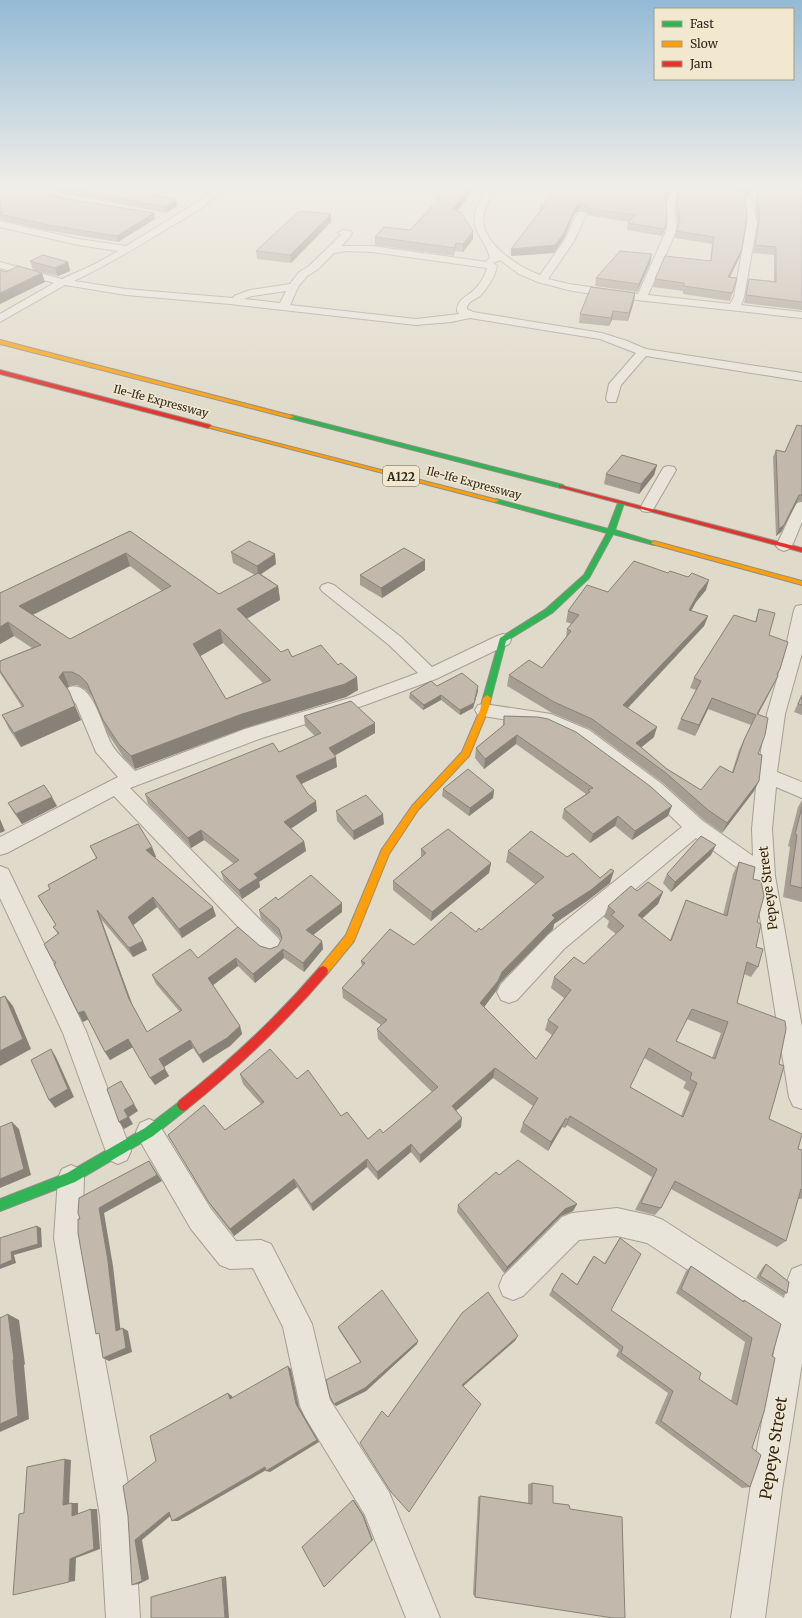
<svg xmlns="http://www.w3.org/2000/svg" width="802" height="1618" viewBox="0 0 802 1618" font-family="Merriweather,serif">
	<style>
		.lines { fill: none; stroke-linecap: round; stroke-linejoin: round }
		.stream { stroke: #b5c4bb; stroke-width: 3 }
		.street-casing { stroke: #a49f93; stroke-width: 2 }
		.fast-casing { stroke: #938e83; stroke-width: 2 }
		.slow-casing { stroke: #938e83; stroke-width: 2 }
		.jam-casing { stroke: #938e83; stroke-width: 2 }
		.street { fill: #e8e4da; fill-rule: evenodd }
		.fast { fill: #30b455; fill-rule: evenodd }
		.slow { fill: #ff9f0a; fill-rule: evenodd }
		.jam { fill: #e5322d; fill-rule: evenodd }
		.wall { fill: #a79e93; fill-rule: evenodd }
		.shaded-wall { fill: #888178 }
		.building { fill: #c2b8ab; stroke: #888178; fill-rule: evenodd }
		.labels { text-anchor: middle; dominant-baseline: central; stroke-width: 3; stroke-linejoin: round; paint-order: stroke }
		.far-street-label { font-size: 11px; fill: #31271d; stroke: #f1e8cf }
		.shield { fill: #f1e8cf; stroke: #6b6152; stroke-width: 1 }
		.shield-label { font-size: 12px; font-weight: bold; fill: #31271d }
		.street-label { font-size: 13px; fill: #31271d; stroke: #f1e8cf }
		.near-street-label { font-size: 16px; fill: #31271d; stroke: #f1e8cf }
	</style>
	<rect width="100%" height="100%" fill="#dfdac9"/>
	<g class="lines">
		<path class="stream" d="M 151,189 L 168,192 L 219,189"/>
		<g class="street-casing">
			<g id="street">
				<path d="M 213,189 L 222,189 C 209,206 188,216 170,227 C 139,246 108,265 74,281 L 126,289 L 233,298 L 234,296 L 250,290 L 290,284 L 299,272 L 309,266 L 341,235 L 338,233 L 343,230 L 350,231 L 352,233 L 349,238 L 341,246 L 372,246 L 487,262 L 486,261 L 490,258 C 488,249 483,242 479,235 C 469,219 478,204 486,189 L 494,189 C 490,198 484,208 483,219 C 483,245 519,267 540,275 L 564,241 L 578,212 L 584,212 L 586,214 L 574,241 L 548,279 L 569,284 L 638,294 L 667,229 L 666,208 L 668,198 L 673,189 L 681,189 L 676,198 L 674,208 L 677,229 L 648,295 L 730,304 L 734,297 L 747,223 L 745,203 L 717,189 L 729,189 L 752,200 L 757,223 L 744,297 L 741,305 L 802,312 L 802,318 L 609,297 L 568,290 L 538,282 L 519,274 L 500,260 L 493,263 L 497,266 C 495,277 489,285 482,294 C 477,300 467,300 467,309 L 473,312 L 602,333 L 627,341 L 646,349 L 802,373 L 802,381 L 646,356 L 621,385 L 616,402 L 608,402 L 606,399 L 609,384 L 636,353 L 600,339 L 470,318 L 451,322 L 416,325 L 230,304 L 126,295 L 65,285 L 0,322 L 0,314 L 54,283 L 0,268 L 0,262 L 62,279 L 97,263 L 118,251 L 78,245 L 0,227 L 0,221 L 78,239 L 126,246 L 207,196 ZM 347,251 L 372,252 L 487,268 C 485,276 480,284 474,290 C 467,297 457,299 457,311 L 459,314 L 416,319 L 290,305 L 298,287 L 307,276 L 317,270 L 334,253 ZM 286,291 L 280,303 L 244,299 L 252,296 Z"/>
				<path d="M 669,466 L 674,467 L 676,470 L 654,508 L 652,511 L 647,512 L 642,511 L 640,508 L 662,470 L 664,467 Z"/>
				<path d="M 802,502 L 802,522 L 792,546 L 789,549 L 784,551 L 779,549 L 776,546 L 795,506 L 797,503 Z"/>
				<path d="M 328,583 L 334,585 L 401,637 L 432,667 L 497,636 L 503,634 L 509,636 L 511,640 L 509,644 L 436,679 L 365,705 L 259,739 L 130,788 L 279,939 L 282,946 L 279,953 L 271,956 L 263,953 L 114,796 L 7,853 L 0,855 L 0,837 L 118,777 L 96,752 L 76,704 L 66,691 L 69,687 C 93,680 102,727 111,743 C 116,753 127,762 135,771 L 245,729 L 353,697 L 418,673 L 389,645 L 322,591 L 320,588 L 322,585 Z"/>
				<path d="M 802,605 L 802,653 L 785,714 L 777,772 L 802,782 L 802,798 L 776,787 L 772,829 L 775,876 L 802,1027 L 802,1109 L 793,1106 L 789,1097 L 754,880 L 696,838 L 564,949 L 517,1000 L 509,1003 L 501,1000 L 497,992 L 501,984 L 548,935 L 682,827 L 648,794 L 575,740 L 547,727 L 484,716 L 478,715 L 475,710 L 478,705 L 484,704 L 551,714 L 589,730 L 662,784 L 703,821 L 753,856 L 752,829 L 757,776 L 767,714 L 784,655 L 794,610 L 796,606 Z"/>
				<path d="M 0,866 L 8,869 L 86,1031 L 131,1151 L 127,1160 L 118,1164 L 109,1160 L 63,1033 L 0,898 Z"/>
				<path d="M 149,1119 L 158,1123 L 211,1209 L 236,1241 L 261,1240 L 271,1244 L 312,1324 L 330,1400 L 389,1492 L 440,1618 L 406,1618 L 365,1515 L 305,1417 L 300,1406 L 283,1327 L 253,1268 L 230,1269 L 220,1265 L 191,1229 L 140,1141 L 136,1132 L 140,1123 Z"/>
				<path d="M 71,1165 L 80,1169 L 84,1178 L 82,1238 L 134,1516 L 140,1618 L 106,1618 L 100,1516 L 54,1238 L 58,1178 L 62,1169 Z"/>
				<path d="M 617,1208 L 653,1216 L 663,1220 L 784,1298 L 788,1279 L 792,1269 L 802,1265 L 802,1363 L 782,1490 L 765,1618 L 731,1618 L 750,1490 L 778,1329 L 647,1243 L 617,1236 L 579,1240 L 523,1296 L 513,1300 L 503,1296 L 499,1286 L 503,1276 L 562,1217 L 572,1213 Z"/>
			</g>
		</g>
		<g class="fast-casing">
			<g id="fast">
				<path d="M 291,415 L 563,485 L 564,486 L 561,488 L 289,418 L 288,417 Z"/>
				<path d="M 496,499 L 608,529 L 618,503 L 623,502 L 624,503 L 615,530 L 657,543 L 654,545 L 613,534 L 589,578 L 552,613 L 506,641 L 491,698 L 487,701 L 483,698 L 500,638 L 546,609 L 584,575 L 607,533 L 494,502 L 494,500 Z"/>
				<path d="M 183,1099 L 187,1101 L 189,1105 L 187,1109 L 153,1136 L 75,1182 L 0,1211 L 0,1199 L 67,1173 L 145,1128 Z"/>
			</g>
		</g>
		<g class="slow-casing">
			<g id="slow">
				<path d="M 0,340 L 293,416 L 294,417 L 289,418 L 0,344 Z"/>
				<path d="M 206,425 L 498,500 L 499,501 L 494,502 L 206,427 Z"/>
				<path d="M 654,541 L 802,581 L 802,585 L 652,544 L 651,543 Z"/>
				<path d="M 487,695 L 491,698 L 488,710 L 469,756 L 418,810 L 389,854 L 354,941 L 327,974 L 323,976 L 319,974 L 318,971 L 319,968 L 346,935 L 382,849 L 412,806 L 462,752 L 480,710 L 483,698 Z"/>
			</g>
		</g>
		<g class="jam-casing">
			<g id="jam">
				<path d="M 0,370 L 210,425 L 211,426 L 208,428 L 0,374 Z"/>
				<path d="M 559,485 L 802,548 L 802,552 L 559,487 Z"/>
				<path d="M 323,966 L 327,968 L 328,971 L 327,974 C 284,1024 238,1068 187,1109 L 183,1111 L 179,1109 L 177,1105 L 179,1101 C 230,1061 277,1017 319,968 Z"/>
			</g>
		</g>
		<use href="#street" class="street"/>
		<use href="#fast" class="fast"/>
		<use href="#slow" class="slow"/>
		<use href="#jam" class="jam"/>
	</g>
	<g class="wall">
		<path d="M 0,189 L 67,199 L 154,213 L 155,219 L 118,242 L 50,231 L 1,220 L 0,218 Z"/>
		<path d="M 43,189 L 130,189 L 129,190 L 176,200 L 177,206 L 166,213 Z"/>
		<path d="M 443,189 L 475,189 L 458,210 L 458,212 L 473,239 L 463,252 L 455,251 L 454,256 L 375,245 L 375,237 L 410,230 L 441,196 L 441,191 Z"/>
		<path d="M 733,189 L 755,189 L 748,196 Z"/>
		<path d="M 802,189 L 802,310 L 744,303 L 749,279 L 774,281 L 774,255 L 753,253 L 758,223 L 755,203 L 757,196 Z"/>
		<path d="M 679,191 L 740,256 L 730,277 L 737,278 L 730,301 L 683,294 L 683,291 L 653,287 L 655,279 L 710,260 L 712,244 L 675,238 L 676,231 L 678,226 L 676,208 Z"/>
		<path d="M 555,192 L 667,197 L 666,201 L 667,221 L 665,229 L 662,236 L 627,230 L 628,223 L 629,222 L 587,215 L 587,213 L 580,210 L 575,213 L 563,240 L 554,253 L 511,256 L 511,249 L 539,212 L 540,206 Z"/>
		<path d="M 331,214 L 331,222 L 291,263 L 257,259 L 256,251 Z"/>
		<path d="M 652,254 L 650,263 L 637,292 L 595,286 L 596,278 Z"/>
		<path d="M 30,261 L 68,262 L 70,271 L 58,276 L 33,270 Z"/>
		<path d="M 635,293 L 634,301 L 628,321 L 612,320 L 609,326 L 579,323 L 580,314 Z"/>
		<path d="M 802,426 L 802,501 L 797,502 L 781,532 L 776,536 L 773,457 L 776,450 L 785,452 Z"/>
		<path d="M 657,465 L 654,475 L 639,494 L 604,484 L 606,474 Z"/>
		<path d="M 130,531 L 219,594 L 255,575 L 233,563 L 231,552 L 276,564 L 261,574 L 278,586 L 280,600 L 246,619 L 281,652 L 358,690 L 346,697 L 245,728 L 135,769 L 124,758 L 108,734 L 92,697 L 86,690 L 77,685 L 69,686 L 67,688 L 81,720 L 21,747 L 9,729 L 2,715 L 22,707 L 0,673 L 0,661 L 32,648 L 14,636 L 0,644 L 0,593 ZM 130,566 L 162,591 L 70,639 L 33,615 ZM 223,643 L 263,683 L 226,699 L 200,656 Z"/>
		<path d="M 425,560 L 425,570 L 382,598 L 360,585 L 360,575 Z"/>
		<path d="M 706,590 L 696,602 L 691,611 L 708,616 L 704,626 L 628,708 L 654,737 L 641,747 L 667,769 L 701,790 L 732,772 L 739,750 L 751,725 L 708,709 L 695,736 L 677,729 L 681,719 L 696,690 L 690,688 L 694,678 L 755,622 L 759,609 L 769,635 L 777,675 L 773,686 L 758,714 L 758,754 L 759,781 L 754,791 L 722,833 L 704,820 L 663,783 L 590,729 L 552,713 L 507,686 L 509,675 L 542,668 L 566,637 L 567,629 L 572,624 L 566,622 L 568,611 L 608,592 Z"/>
		<path d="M 437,686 L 478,686 L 478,691 L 473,708 L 460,715 L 441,700 L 423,710 L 409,698 L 410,693 Z"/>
		<path d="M 802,694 L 802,715 L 794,712 Z"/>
		<path d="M 304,716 L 375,733 L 334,756 L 337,767 L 301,784 L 317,811 L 291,828 L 304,841 L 306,851 L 259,882 L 260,887 L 242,899 L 224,881 L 221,872 L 234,864 L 204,840 L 191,848 L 148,804 L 145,794 L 279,752 L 315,736 L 305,726 Z"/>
		<path d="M 504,716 L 668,816 L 632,840 L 615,826 L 590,843 L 562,818 L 564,809 L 586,794 L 516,744 L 484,769 L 475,758 L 476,748 L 503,726 Z"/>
		<path d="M 443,789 L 494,790 L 493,798 L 469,816 L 442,796 Z"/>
		<path d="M 802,800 L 802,902 L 783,897 L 790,847 L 788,846 L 798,807 Z"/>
		<path d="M 8,803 L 57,806 L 22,824 L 14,813 Z"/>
		<path d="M 336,811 L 384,824 L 354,840 L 337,821 Z"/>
		<path d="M 90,846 L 152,847 L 156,857 L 154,857 L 216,916 L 182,938 L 157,907 L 133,925 L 147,950 L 133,957 L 101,919 L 133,1006 L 147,1032 L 180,1012 L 156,984 L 152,975 L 198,958 L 260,946 L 270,949 L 278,946 L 281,939 L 261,919 L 259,910 L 278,900 L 342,903 L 342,912 L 313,935 L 322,941 L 323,949 L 304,972 L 284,958 L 255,983 L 238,966 L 213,985 L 240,1026 L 242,1034 L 230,1046 L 203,1063 L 193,1048 L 164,1067 L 169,1076 L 155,1085 L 133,1047 L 110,1060 L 105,1052 L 88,1019 L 83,1022 L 55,963 L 51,957 L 58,934 L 53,927 L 56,925 L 38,896 L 50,889 L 48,885 L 96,858 Z"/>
		<path d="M 421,849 L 491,863 L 489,873 L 431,921 L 393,890 L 393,881 L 421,857 Z"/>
		<path d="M 508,851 L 567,857 L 600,878 L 610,883 L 587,901 L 554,924 L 553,929 L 500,983 L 496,991 L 484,1007 L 536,1059 L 552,1035 L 545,1030 L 548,1020 L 564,998 L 551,988 L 554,977 L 584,964 L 616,934 L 607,927 L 609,921 L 604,917 L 608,906 L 637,891 L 663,892 L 658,904 L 642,918 L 670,940 L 681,912 L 686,900 L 723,915 L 733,874 L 739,862 L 753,879 L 757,922 L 756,947 L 758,967 L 751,977 L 744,974 L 737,1003 L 779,1064 L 769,1119 L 798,1149 L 802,1150 L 802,1198 L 801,1199 L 798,1199 L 786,1241 L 777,1247 L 671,1189 L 661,1208 L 655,1215 L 635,1210 L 652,1177 L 567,1125 L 565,1128 L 562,1127 L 548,1151 L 520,1132 L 523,1123 L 533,1106 L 493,1078 L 456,1111 L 461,1127 L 420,1163 L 411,1152 L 378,1180 L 367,1167 L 313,1211 L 297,1187 L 234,1236 L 212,1208 L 168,1135 L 225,1130 L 261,1104 L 243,1084 L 240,1074 L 297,1079 L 341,1116 L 368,1139 L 383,1133 L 432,1092 L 378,1039 L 377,1029 L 381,1025 L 343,998 L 342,988 L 362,966 L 361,961 L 414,945 L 476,932 L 481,930 L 536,885 L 506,862 ZM 687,1019 L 721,1033 L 712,1058 L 676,1041 ZM 644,1058 L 686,1082 L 683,1088 L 690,1092 L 681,1116 L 630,1087 Z"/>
		<path d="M 711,855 L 671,892 L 663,883 L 667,874 Z"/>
		<path d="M 499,1175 L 577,1204 L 573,1211 L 561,1216 L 504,1273 L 457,1212 L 458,1205 Z"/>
		<path d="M 620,1238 L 611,1310 L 699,1379 L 731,1401 L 745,1342 L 676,1293 L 686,1271 L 691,1266 L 743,1301 L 744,1300 L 772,1356 L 752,1448 L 750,1487 L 742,1488 L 655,1423 L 668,1393 L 616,1356 L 619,1350 L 549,1295 L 562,1273 L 577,1284 L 590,1261 L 594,1256 L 604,1264 L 616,1244 Z"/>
		<path d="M 766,1264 L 787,1293 L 783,1296 L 756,1278 L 763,1267 Z"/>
		<path d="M 338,1327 L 417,1344 L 366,1391 L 336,1406 L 330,1397 L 360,1362 L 339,1330 Z"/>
		<path d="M 532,1483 L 553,1486 L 475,1597 L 473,1594 L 478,1497 L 480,1496 L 528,1503 L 528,1484 Z"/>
	</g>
	<g class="shaded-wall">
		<path d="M 469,189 L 475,189 L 458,210 L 457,217 L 453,209 Z"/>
		<path d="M 669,189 L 671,189 L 667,197 Z"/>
		<path d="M 750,189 L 755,189 L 748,196 Z"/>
		<path d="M 176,200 L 177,206 L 166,213 L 165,207 Z"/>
		<path d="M 581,203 L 580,210 L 575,213 L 563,240 L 554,253 L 511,256 L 511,249 Z"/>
		<path d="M 154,213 L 155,219 L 118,242 L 117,236 Z"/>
		<path d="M 331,214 L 331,222 L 291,263 L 290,255 Z"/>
		<path d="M 667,221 L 665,229 L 662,236 L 664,229 Z"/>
		<path d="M 473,231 L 473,239 L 463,252 L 463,244 Z"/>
		<path d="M 742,249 L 740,256 L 726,285 L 728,277 Z"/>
		<path d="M 652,254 L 650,263 L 637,292 L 639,284 Z"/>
		<path d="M 68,262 L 70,271 L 58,276 L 55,268 Z"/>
		<path d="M 42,273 L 45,282 L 0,304 L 0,293 Z"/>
		<path d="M 635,293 L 634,301 L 628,321 L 629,313 Z"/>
		<path d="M 613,311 L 612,320 L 609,326 L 611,318 Z"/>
		<path d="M 657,465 L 654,475 L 639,494 L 641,484 Z"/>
		<path d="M 799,495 L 797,502 L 781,532 L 776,536 L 779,529 Z"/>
		<path d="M 126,553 L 130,566 L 24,619 L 19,606 Z"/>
		<path d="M 275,554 L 276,564 L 258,576 L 257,566 Z"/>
		<path d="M 425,560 L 425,570 L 382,598 L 381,588 Z"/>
		<path d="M 709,580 L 706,590 L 696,602 L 686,620 L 689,610 L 699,592 Z"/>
		<path d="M 278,586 L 280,600 L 239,623 L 237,609 Z"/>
		<path d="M 708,616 L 704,626 L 621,715 L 623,705 Z"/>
		<path d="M 8,622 L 14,636 L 0,644 L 0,627 Z"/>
		<path d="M 220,629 L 223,643 L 197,658 L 193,644 Z"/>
		<path d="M 63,672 L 69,686 L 64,691 L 59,677 Z"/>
		<path d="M 778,676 L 773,686 L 753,724 L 757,714 Z"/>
		<path d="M 357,677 L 358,690 L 346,697 L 245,728 L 135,769 L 131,756 L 242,714 Z"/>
		<path d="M 478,686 L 478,691 L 473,708 L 460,715 L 460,710 Z"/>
		<path d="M 441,695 L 441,700 L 423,710 L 424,705 Z"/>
		<path d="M 712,698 L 708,709 L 695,736 L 699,725 Z"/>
		<path d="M 75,706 L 81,720 L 21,747 L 14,733 Z"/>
		<path d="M 375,723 L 375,733 L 330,758 L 329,748 Z"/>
		<path d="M 657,727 L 654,737 L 637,751 L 636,743 Z"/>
		<path d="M 517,735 L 516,744 L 484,769 L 485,759 Z"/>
		<path d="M 336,757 L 337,767 L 297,786 L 296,776 Z"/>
		<path d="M 759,781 L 754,791 L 722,833 L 727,823 Z"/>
		<path d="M 494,790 L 493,798 L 469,816 L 470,808 Z"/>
		<path d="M 52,797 L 57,806 L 22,824 L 16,814 Z"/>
		<path d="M 316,801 L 317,811 L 286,832 L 284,822 Z"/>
		<path d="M 672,806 L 668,816 L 632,840 L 635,831 Z"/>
		<path d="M 383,814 L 384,824 L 354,840 L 353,831 Z"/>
		<path d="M 618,816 L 615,826 L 590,843 L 593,834 Z"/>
		<path d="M 0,819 L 5,831 L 0,833 Z"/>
		<path d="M 201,830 L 204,840 L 191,848 L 188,838 Z"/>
		<path d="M 304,841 L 306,851 L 259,882 L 260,887 L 242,899 L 239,890 L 254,874 Z"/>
		<path d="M 716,845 L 711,855 L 671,892 L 675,882 Z"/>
		<path d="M 152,847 L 156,857 L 149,860 L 146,850 Z"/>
		<path d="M 491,863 L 489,873 L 431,921 L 432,912 Z"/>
		<path d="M 614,871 L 610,883 L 587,901 L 554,924 L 553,929 L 500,983 L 496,991 L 479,1014 L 480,1003 L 502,972 L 552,915 Z"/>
		<path d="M 663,892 L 658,904 L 634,926 L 638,915 Z"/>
		<path d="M 153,897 L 157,907 L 132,926 L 128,917 Z"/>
		<path d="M 342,903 L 342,912 L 308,939 L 306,930 Z"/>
		<path d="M 213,907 L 216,916 L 182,938 L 179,929 Z"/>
		<path d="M 97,910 L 101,919 L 133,1007 L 129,999 Z"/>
		<path d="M 143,941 L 147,950 L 133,957 L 129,948 Z"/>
		<path d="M 322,941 L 323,949 L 304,972 L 303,963 Z"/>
		<path d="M 283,949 L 284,958 L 255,983 L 253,974 Z"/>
		<path d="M 236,958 L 238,966 L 212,986 L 208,978 Z"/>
		<path d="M 5,996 L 13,1006 L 31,1049 L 0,1066 L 0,1051 Z"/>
		<path d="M 84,1011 L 89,1019 L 83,1022 L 78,1013 Z"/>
		<path d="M 240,1026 L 242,1034 L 230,1046 L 203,1063 L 199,1055 Z"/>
		<path d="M 128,1039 L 133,1047 L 110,1060 L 105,1052 Z"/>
		<path d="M 190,1040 L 193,1048 L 164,1067 L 159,1059 Z"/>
		<path d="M 51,1049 L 56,1057 L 74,1097 L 55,1108 L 49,1100 Z"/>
		<path d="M 495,1068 L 493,1078 L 451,1115 L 452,1106 Z"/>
		<path d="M 165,1069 L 169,1076 L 155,1085 L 150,1078 Z"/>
		<path d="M 121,1081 L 138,1111 L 129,1117 L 133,1124 L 124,1129 L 119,1122 L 124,1110 Z"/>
		<path d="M 570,1116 L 567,1125 L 565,1128 L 568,1120 Z"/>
		<path d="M 462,1118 L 461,1127 L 420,1163 L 420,1155 Z"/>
		<path d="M 566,1118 L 562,1127 L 548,1151 L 551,1142 Z"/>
		<path d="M 12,1122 L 19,1129 L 31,1175 L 0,1188 L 0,1179 Z"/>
		<path d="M 411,1144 L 411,1152 L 378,1180 L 377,1172 Z"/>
		<path d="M 367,1159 L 367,1167 L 313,1211 L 311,1204 Z"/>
		<path d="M 149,1161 L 162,1181 L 104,1213 L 113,1266 L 121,1334 L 116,1331 L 99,1208 Z"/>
		<path d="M 294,1179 L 297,1187 L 234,1236 L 230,1229 Z"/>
		<path d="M 577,1204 L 573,1211 L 561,1216 L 504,1273 L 507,1267 L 565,1209 Z"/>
		<path d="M 37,1226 L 41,1228 L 42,1247 L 14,1255 L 16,1263 L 0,1269 L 0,1265 L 11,1252 Z"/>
		<path d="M 8,1314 L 19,1320 L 25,1364 L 24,1365 L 29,1419 L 0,1432 L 0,1424 Z"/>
		<path d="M 123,1328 L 128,1331 L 132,1352 L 109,1361 L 103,1358 Z"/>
		<path d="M 518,1336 L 515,1341 L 460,1389 L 462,1385 Z"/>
		<path d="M 418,1341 L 417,1344 L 366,1391 L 336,1406 L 334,1404 Z"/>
		<path d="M 288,1366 L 291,1369 L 299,1407 L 319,1442 L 270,1472 L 266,1471 L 296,1404 Z"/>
		<path d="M 228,1393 L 232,1396 L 234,1402 L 230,1399 Z"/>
		<path d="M 65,1459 L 71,1460 L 69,1505 L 63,1505 Z"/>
		<path d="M 265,1467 L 268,1469 L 178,1521 L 172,1521 Z"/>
		<path d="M 353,1500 L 354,1500 L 364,1516 L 373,1540 L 324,1587 Z"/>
		<rect x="72" y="1503" width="6" height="13"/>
		<path d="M 91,1509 L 97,1509 L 100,1549 L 76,1558 L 75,1581 L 69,1582 L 70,1559 Z"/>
		<path d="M 169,1512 L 175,1512 L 142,1540 L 149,1579 L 139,1584 L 132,1585 L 135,1540 Z"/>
		<path d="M 226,1576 L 229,1618 L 225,1618 L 222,1577 Z"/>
	</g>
	<g class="building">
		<path d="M 0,189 L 26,189 L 67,199 L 154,213 L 117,236 L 48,225 L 0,214 L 0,213 L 3,212 L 0,212 Z"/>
		<path d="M 71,189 L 128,189 L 176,200 L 165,207 Z"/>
		<path d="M 443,189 L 469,189 L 453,209 L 458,209 L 456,211 L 461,212 L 473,231 L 463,244 L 456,243 L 455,248 L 375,237 L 384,227 L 410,230 L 445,192 L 441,191 Z"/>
		<path d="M 588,189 L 669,189 L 666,201 L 667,221 L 664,229 L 628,223 L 635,215 L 588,208 L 588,206 L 581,203 L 576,206 L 564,233 L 555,245 L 511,249 L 538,214 L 545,207 L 540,206 L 555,192 L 584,192 Z"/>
		<path d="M 680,189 L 730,189 L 745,197 L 747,216 L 742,249 L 728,277 L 737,278 L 732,293 L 684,286 L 684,283 L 655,279 L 665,256 L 711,261 L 714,237 L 676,231 L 680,221 L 677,201 L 679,191 Z"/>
		<path d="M 764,189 L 802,189 L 802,302 L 746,295 L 749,279 L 776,282 L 776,247 L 755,245 L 760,216 L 757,196 Z"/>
		<path d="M 299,211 L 331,214 L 290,255 L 256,251 Z"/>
		<path d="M 620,251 L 652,254 L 639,284 L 596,278 Z"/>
		<path d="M 43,255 L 68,262 L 55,268 L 30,261 Z"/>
		<path d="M 18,266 L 42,273 L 0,293 L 0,270 L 6,272 Z"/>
		<path d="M 591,287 L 635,293 L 629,313 L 613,311 L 611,318 L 580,314 Z"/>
		<path d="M 797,425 L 802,426 L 802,495 L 799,495 L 784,525 L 779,529 L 776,450 L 785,452 Z"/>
		<path d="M 622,455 L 657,465 L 641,484 L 606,474 Z"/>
		<path d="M 130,531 L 219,594 L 258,573 L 278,586 L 237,609 L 281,652 L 288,649 L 292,657 L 321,645 L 338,665 L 341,663 L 357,677 L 345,684 L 242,714 L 131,756 L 119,744 L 103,720 L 87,683 L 80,676 L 72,672 L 63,672 L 59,677 L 69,691 L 75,706 L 14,733 L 2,715 L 24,706 L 0,671 L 0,661 L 41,645 L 8,622 L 0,627 L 0,593 ZM 126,553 L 171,586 L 70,639 L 19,606 ZM 220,629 L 271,680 L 226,699 L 193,644 Z"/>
		<path d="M 249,541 L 275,554 L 257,566 L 231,552 Z"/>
		<path d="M 404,548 L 425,560 L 381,588 L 360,575 Z"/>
		<path d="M 634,561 L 668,573 L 670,571 L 688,577 L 692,573 L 709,580 L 699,592 L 689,610 L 708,616 L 623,705 L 657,727 L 636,743 L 667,769 L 701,790 L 720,766 L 733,773 L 744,740 L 756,715 L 712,698 L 699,725 L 681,719 L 701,681 L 694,678 L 734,615 L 756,622 L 759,609 L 775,613 L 769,635 L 788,642 L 780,669 L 777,674 L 778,676 L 757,714 L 768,718 L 765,735 L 758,754 L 762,755 L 759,781 L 727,823 L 708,810 L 666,773 L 592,719 L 554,702 L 509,675 L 529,660 L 542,668 L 571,631 L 567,629 L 579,615 L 568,611 L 587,585 L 608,592 Z"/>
		<path d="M 462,673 L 478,686 L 474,703 L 460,710 L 441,695 L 424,705 L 410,693 L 431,681 L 437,686 Z"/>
		<path d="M 802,695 L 802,705 L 798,704 Z"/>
		<path d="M 351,701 L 375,723 L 329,748 L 336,757 L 296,776 L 308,794 L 316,801 L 284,822 L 304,841 L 254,874 L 258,878 L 239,890 L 221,872 L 239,860 L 201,830 L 188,838 L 145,794 L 273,743 L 279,752 L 321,733 L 304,716 Z"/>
		<path d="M 504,716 L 538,717 L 548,719 L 576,732 L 650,786 L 672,806 L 635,831 L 618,816 L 593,834 L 564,809 L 590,792 L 588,790 L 593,788 L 517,735 L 485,759 L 476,748 L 504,725 Z"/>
		<path d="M 468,769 L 494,790 L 470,808 L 443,789 Z"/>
		<path d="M 44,785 L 52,797 L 16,814 L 8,803 Z"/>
		<path d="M 366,795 L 383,814 L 353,831 L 336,811 Z"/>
		<path d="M 802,807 L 802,888 L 790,885 L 797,835 L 795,834 Z"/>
		<path d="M 138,824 L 152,847 L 146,850 L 213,907 L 179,929 L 153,897 L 128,917 L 143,941 L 129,948 L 97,910 L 129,999 L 147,1032 L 182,1010 L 152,975 L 190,949 L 198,958 L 238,927 L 260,946 L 270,949 L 278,946 L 282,938 L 279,929 L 259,910 L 276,897 L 278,900 L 311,875 L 342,903 L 306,930 L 322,941 L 303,963 L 283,949 L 253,974 L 236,958 L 208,978 L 240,1026 L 227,1038 L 199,1055 L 190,1040 L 159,1059 L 165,1069 L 150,1078 L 128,1039 L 105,1052 L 84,1011 L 78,1013 L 54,964 L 56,963 L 51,957 L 44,944 L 59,933 L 53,927 L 56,925 L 38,896 L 50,889 L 48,885 L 97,858 L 90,846 Z"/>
		<path d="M 448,829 L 491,863 L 432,912 L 393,881 L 426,853 L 421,849 Z"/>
		<path d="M 531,831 L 567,857 L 573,853 L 600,878 L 611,869 L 614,871 L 591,890 L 552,915 L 555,918 L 502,972 L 498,981 L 480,1003 L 536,1059 L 558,1027 L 548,1020 L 571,990 L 554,977 L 574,957 L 584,964 L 624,926 L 611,915 L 615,912 L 608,906 L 631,886 L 637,891 L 648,882 L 663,892 L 638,915 L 671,941 L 686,900 L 727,916 L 739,862 L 755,867 L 753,879 L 761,881 L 764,896 L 757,922 L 761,924 L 756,947 L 763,949 L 758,967 L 747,962 L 737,1003 L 785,1021 L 786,1029 L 779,1064 L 784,1066 L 769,1119 L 802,1134 L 798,1149 L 802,1150 L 802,1190 L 801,1189 L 786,1241 L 675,1181 L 661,1208 L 641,1203 L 657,1169 L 570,1116 L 568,1120 L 566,1118 L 551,1142 L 523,1123 L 538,1098 L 495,1068 L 452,1106 L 462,1118 L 420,1155 L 411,1144 L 377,1172 L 367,1159 L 311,1204 L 294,1179 L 230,1229 L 208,1201 L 168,1135 L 204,1105 L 225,1130 L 264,1102 L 240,1074 L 270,1049 L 297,1079 L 308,1070 L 341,1116 L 347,1112 L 368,1139 L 380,1129 L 383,1133 L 438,1087 L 377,1029 L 387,1020 L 342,988 L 365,963 L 361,961 L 390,929 L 414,945 L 451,912 L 476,932 L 479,928 L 481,930 L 544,877 L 508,851 ZM 692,1009 L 728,1022 L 715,1059 L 676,1041 ZM 649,1048 L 692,1073 L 690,1079 L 697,1083 L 683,1117 L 630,1087 Z"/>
		<path d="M 701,836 L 716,845 L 675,882 L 667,874 Z"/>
		<path d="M 5,996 L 23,1039 L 0,1051 L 0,998 Z"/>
		<path d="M 51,1049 L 68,1089 L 49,1100 L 31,1060 Z"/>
		<path d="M 121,1081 L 134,1104 L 124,1110 L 128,1117 L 119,1122 L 107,1089 Z"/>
		<path d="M 12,1122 L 24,1169 L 0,1179 L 0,1127 Z"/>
		<path d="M 518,1160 L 577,1204 L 565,1209 L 507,1267 L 458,1205 L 496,1172 L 499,1175 Z"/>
		<path d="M 149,1161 L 157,1175 L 99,1208 L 108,1261 L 116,1331 L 123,1328 L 126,1348 L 103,1358 L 99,1333 L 96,1334 L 78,1233 L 78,1219 L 80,1219 L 78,1213 L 79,1198 Z"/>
		<path d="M 37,1226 L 38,1244 L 11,1252 L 12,1260 L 0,1265 L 0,1238 Z"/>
		<path d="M 620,1238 L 641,1254 L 611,1310 L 701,1373 L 699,1379 L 737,1405 L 752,1338 L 681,1289 L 691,1266 L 744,1302 L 744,1300 L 781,1324 L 772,1356 L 775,1358 L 764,1412 L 752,1448 L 761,1455 L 750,1487 L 661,1421 L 673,1391 L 621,1353 L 623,1347 L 552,1290 L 562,1273 L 577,1285 L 594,1256 L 605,1264 Z"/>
		<path d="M 766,1264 L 789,1282 L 787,1293 L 760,1276 Z"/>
		<path d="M 382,1290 L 418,1341 L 365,1388 L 334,1404 L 330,1397 L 326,1380 L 361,1362 L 338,1327 Z"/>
		<path d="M 488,1292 L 518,1336 L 462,1385 L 481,1404 L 409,1512 L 391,1492 L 360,1443 L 382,1411 L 388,1417 L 462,1313 Z"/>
		<path d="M 8,1314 L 14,1359 L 13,1360 L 18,1416 L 0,1424 L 0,1318 Z"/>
		<path d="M 288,1366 L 296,1404 L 317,1440 L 266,1471 L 265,1467 L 172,1521 L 169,1512 L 135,1540 L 142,1581 L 132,1585 L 128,1516 L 123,1486 L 156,1461 L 150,1436 L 228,1393 L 230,1399 Z"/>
		<path d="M 65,1459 L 63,1505 L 72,1503 L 72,1516 L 91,1509 L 94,1549 L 70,1559 L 69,1582 L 13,1595 L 19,1514 L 24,1513 L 27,1467 Z"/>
		<path d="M 532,1483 L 553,1486 L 553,1503 L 569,1505 L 570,1509 L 622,1517 L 625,1618 L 613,1618 L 475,1597 L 480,1496 L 532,1504 Z"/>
		<path d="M 353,1500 L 363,1516 L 372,1540 L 324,1587 L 302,1547 Z"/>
		<path d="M 222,1577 L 225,1618 L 151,1618 L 151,1597 Z"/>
	</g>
	<linearGradient id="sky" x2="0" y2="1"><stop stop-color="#93bad6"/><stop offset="0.45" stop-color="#f1eee7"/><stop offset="1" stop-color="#f1eee7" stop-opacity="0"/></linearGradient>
	<rect width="802" height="416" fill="url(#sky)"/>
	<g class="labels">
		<g class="far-street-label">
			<text transform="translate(161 401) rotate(15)">Ile-Ife Expressway</text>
			<text transform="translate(474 483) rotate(15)">Ile-Ife Expressway</text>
		</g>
		<rect class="shield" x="383" y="466" width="36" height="20" rx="3"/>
		<g class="shield-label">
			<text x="401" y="476">A122</text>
		</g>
		<g class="street-label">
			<text transform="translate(768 888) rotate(-97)">Pepeye Street</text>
		</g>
		<g class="near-street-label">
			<text transform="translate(773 1448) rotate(-81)">Pepeye Street</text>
		</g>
	</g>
	<rect x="654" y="8" width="140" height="72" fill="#f1e8cf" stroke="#a49b88"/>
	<rect x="662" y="21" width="20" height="6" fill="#30b455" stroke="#a49b88"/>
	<text x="690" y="28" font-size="12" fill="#31271d">Fast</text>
	<rect x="662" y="41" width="20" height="6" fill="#ff9f0a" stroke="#a49b88"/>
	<text x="690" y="48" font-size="12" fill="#31271d">Slow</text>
	<rect x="662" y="61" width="20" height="6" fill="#e5322d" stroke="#a49b88"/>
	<text x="690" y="68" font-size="12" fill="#31271d">Jam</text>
</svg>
